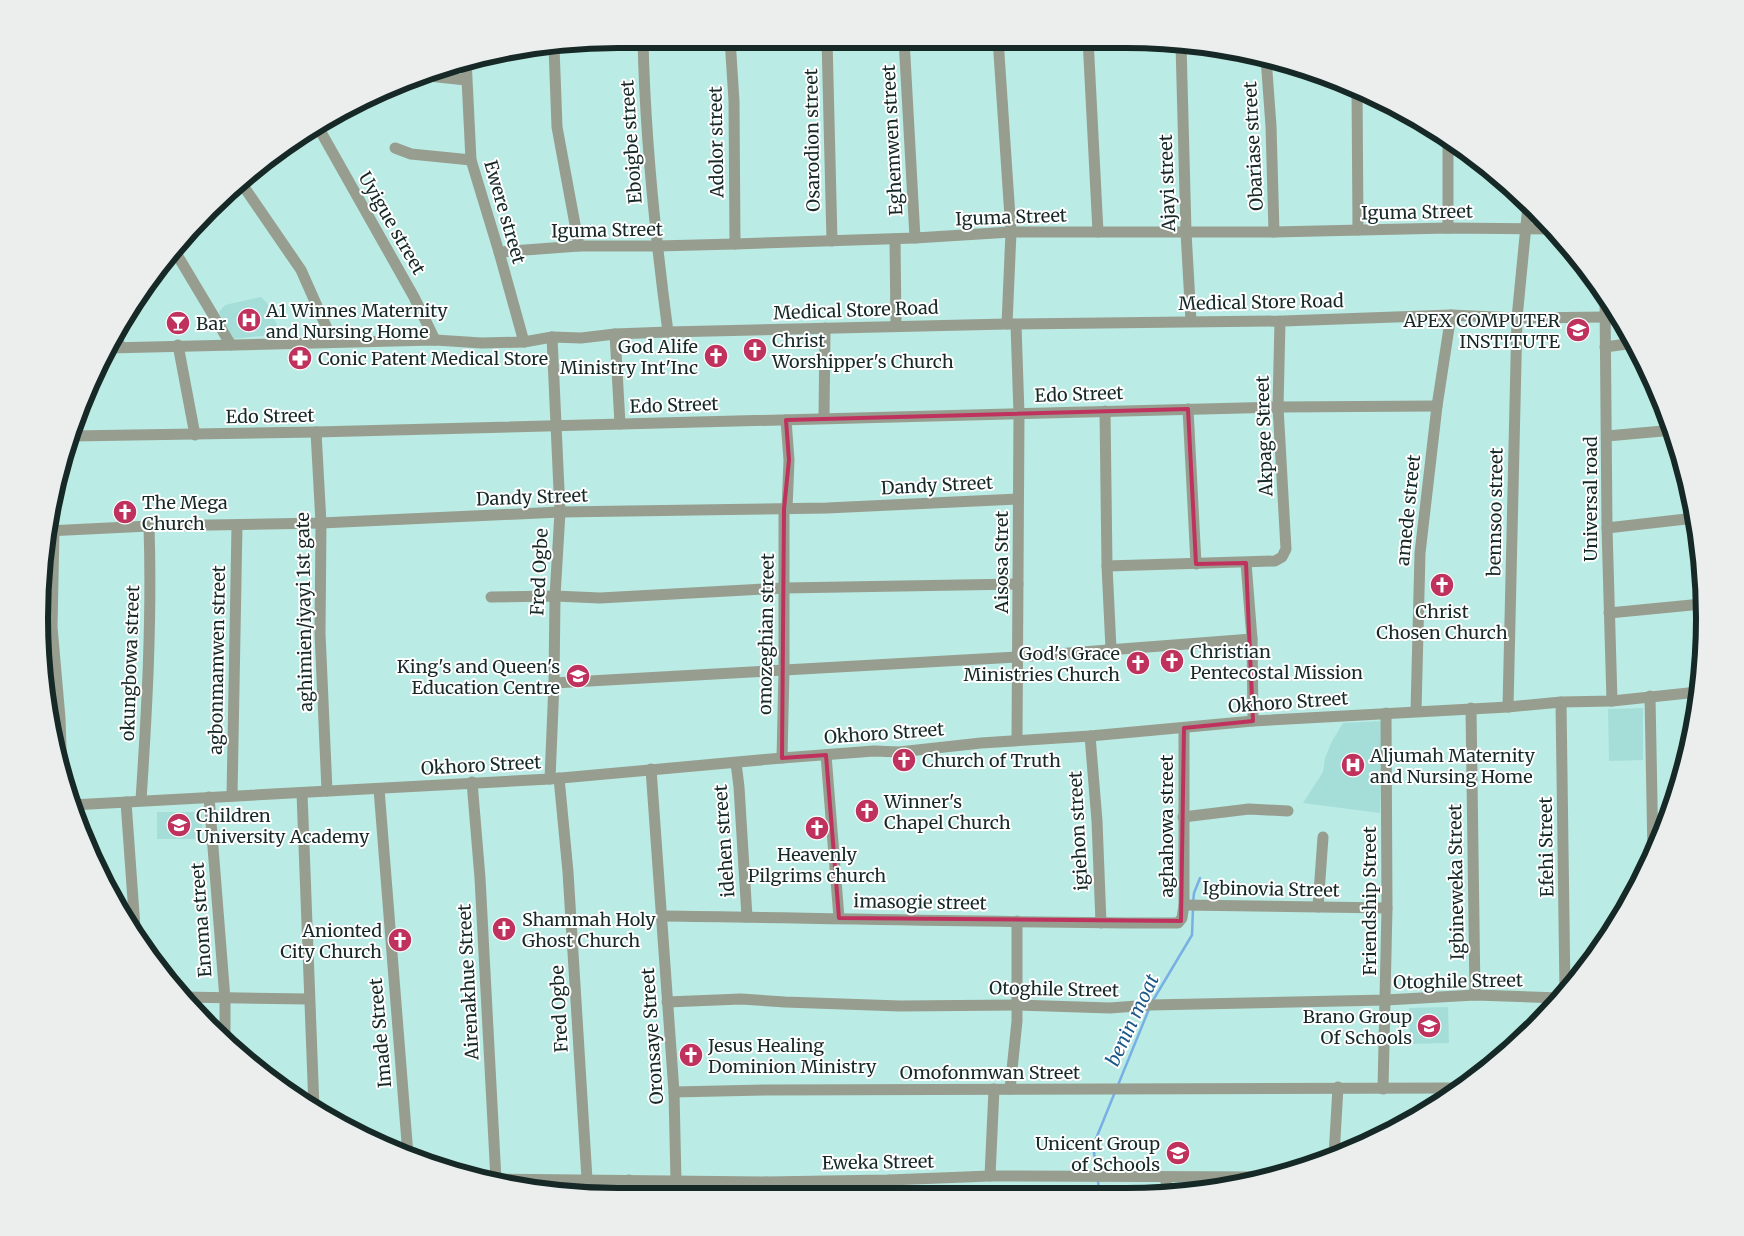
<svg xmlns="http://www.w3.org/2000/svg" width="1744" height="1236" viewBox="0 0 1744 1236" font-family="Merriweather,serif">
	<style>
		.built { fill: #a5ded8 }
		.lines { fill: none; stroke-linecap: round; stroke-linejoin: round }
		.stream { stroke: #79b0e4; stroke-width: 2.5 }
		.minor { stroke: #979e8f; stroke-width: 11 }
		.marked { fill: none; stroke: #c0325e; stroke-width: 4; stroke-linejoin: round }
		.labels { text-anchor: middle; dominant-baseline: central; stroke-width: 4; stroke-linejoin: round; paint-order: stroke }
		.street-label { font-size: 18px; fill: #162927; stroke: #fff }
		.poi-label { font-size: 18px; fill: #162927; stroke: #fff; text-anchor: start }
		.water-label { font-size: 19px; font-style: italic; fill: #1c5889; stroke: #fff }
		.rim { fill: none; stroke: #162927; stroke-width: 6 }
	</style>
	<rect width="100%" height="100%" fill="#baebe5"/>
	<g class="built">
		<path d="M 261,297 L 267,303 L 281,334 L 231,339 L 219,312 L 225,305 Z"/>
		<path d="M 1643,708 L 1643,760 L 1609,761 L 1608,709 Z"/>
		<path d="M 1383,721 L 1380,813 L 1303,803 L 1323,772 L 1325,758 L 1332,741 L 1343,723 Z"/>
		<rect x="157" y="812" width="45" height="27"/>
		<path d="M 1448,1007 L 1449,1043 L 1410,1044 L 1409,1008 Z"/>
	</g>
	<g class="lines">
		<g class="stream">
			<path d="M 1193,903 L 1194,893 L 1200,878"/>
			<path d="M 1152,1002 L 1192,935 L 1193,908"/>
			<path d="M 1118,1085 L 1149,1009"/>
			<path d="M 1097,1172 L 1093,1146 L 1115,1092"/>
			<path d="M 1098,1180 L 1099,1193"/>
		</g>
		<g class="minor">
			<path d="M 643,39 C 645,138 655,234 668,332"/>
			<path d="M 730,39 L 734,101 L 735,244"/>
			<path d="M 827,39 L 832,241"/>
			<path d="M 904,39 L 915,238"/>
			<path d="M 998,39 L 1011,232 L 1007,324"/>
			<path d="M 1088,39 L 1098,232"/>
			<path d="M 1181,44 L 1186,232 L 1191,321"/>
			<path d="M 554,47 L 557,127 L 579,246"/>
			<path d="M 1266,58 L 1271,126 L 1274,232"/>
			<path d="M 466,59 L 471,160 L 499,252 L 524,342"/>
			<path d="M 419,75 L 466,80"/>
			<path d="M 1357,87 L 1358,230"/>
			<path d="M 317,125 L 414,297 L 435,340"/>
			<path d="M 1448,138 L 1448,228"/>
			<path d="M 395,148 L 411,154 L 471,160"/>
			<path d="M 242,184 L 301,270 L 333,342"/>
			<path d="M 895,239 L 896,326"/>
			<path d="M 173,248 L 231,345"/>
			<path d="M 499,252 L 579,246 L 657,246 L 735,244 L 915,238 L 1011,232 L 1274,232 L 1448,228 L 1554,229"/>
			<path d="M 1605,297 L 1607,528 L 1612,701"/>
			<path d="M 1016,325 L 1019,414 L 1017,740"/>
			<path d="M 615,334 L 620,424"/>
			<path d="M 115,336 L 121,347"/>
			<path d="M 178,345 L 195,435"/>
			<path d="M 1605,347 L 1634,343"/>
			<path d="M 109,348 L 435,340 L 482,343 L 524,342 L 552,337 L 581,338 L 615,334 L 668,332 L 1007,324 L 1283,321 L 1451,315 L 1517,318 L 1604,317"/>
			<path d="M 1188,409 L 1196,564"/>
			<path d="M 1105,411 L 1107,566 L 1111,649"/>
			<path d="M 824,418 L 825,328"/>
			<path d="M 786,420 L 789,460 L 787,509"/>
			<path d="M 316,432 L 321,523 L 320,633 L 327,791"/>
			<path d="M 72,436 L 316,432 L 1278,407 L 1437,406"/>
			<path d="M 1607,436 L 1674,430"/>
			<path d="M 1607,528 L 1695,518"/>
			<path d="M 47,531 L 149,526 L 321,523 L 560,512 L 827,508 L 1018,499"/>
			<path d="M 54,531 L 52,627 L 60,718 L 62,777"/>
			<path d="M 1246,563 L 1252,639 L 1253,721"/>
			<path d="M 1107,566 L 1275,561 L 1282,557 L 1286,549 L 1278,407 L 1280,321"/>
			<path d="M 491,597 L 555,596 L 600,598 L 784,588 L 1018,584"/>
			<path d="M 1609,613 L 1702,604"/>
			<path d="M 554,683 L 1017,657 L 1252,639"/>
			<path d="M 1650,696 L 1653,855"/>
			<path d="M 1561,702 L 1565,992"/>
			<path d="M 1508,707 L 1517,318 L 1528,205"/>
			<path d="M 1471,708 L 1475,995"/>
			<path d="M 1416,711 L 1420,553 L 1437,406 L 1451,315"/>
			<path d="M 1090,736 L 1097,821 L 1101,923"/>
			<path d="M 826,755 L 839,918"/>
			<path d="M 782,758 L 784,669 L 784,509"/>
			<path d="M 736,763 L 739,787 L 747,917"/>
			<path d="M 651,769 L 674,1092 L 676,1182"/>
			<path d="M 559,778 L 568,872 L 587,1179"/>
			<path d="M 550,779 L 554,683 L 555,596 L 560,512 L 552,337"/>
			<path d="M 472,782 L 480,878 L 496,1180"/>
			<path d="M 379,789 L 408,1155"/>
			<path d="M 302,793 L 314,1108"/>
			<path d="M 232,796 L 237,525"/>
			<path d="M 209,797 L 225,999 L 225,1039"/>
			<path d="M 141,800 C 147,709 152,618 149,526"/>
			<path d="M 126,802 L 135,928"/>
			<path d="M 72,805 L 550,779 L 782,758 L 874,751 L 899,752 L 981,743 L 1090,736 L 1253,721 L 1508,707 L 1561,702 L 1612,701 L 1698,692"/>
			<path d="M 1183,817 L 1249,809 L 1288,811"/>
			<path d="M 1184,905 L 1387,908"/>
			<path d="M 1318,907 L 1323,837"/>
			<path d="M 661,916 C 834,918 1006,923 1178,923 L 1182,918 L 1184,905 L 1184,728"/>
			<path d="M 181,997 L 309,999"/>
			<path d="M 667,1002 L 741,999 L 785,1002 L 900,1006 L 1017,1005 L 1110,1008 L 1150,1005 L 1386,1000 L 1475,995 L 1560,998"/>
			<path d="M 1010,1089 L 1017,1021 L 1017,921"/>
			<path d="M 1383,1089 L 1387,908 L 1386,713"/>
			<path d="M 674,1092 L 765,1090 L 1456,1088"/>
			<path d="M 1334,1156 L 1338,1087"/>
			<path d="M 990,1176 L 994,1089"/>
			<path d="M 1165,1177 L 1168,1192"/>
			<path d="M 479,1179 L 766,1182 L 889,1180 L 990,1176 L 1277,1177"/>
			<path d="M 629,1180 L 632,1196"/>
			<path d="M 889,1180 L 891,1194"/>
			<path d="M 766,1182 L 767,1195"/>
		</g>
	</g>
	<path class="marked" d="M 1188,409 L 1196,564 L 1246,563 L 1253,721 L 1184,728 L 1181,921 L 839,918 L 826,755 L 782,758 L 784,509 L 789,460 L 786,420 Z"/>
	<defs>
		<g id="hospital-disc" transform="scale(1.25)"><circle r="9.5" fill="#c0325e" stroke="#fff"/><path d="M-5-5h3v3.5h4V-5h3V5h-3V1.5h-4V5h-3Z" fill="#fff"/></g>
		<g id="bar-disc" transform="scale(1.25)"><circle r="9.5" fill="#c0325e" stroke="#fff"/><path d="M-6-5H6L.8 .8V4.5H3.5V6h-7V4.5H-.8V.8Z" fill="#fff"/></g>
		<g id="school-disc" transform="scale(1.25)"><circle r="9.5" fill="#c0325e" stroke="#fff"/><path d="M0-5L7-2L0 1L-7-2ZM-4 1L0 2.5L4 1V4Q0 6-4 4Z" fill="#fff"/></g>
		<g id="church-disc" transform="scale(1.25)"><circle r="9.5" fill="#c0325e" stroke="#fff"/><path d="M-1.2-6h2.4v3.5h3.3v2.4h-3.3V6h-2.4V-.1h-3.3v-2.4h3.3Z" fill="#fff"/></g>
		<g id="pharmacy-disc" transform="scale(1.25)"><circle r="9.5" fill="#c0325e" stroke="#fff"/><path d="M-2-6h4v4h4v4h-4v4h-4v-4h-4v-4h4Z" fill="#fff"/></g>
	</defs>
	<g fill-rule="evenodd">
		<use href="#hospital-disc" x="249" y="320"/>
		<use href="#bar-disc" x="178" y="323"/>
		<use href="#school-disc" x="1578" y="330"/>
		<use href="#church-disc" x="755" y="350"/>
		<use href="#church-disc" x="716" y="356"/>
		<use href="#pharmacy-disc" x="300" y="358"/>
		<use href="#church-disc" x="125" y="512"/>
		<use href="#church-disc" x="1442" y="585"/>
		<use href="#church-disc" x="1172" y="661"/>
		<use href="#church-disc" x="1138" y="663"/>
		<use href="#school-disc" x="578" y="676"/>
		<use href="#church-disc" x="904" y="760"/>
		<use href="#hospital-disc" x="1353" y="765"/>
		<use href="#church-disc" x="867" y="811"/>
		<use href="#school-disc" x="179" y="825"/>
		<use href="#church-disc" x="817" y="828"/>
		<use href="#church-disc" x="504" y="929"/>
		<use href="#church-disc" x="400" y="940"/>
		<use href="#school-disc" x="1429" y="1026"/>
		<use href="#church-disc" x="691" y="1055"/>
		<use href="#school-disc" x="1178" y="1153"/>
	</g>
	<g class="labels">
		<g class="street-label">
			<text transform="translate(812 140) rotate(-91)">Osarodion street</text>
			<text transform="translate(892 140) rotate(-93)">Eghemwen street</text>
			<text transform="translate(631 142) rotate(-94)">Eboigbe street</text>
			<text transform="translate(716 142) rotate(-91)">Adolor street</text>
			<text transform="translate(1253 146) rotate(-93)">Obariase street</text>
			<text transform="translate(1167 183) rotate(-92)">Ajayi street</text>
			<text transform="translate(505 212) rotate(74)">Ewere street</text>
			<text transform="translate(1417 212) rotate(-1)">Iguma Street</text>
			<text transform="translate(1011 217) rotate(-2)">Iguma Street</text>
			<text transform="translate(392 223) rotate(60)">Uyigue street</text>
			<text transform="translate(607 230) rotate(-1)">Iguma Street</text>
			<text transform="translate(1261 302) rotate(-1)">Medical Store Road</text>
			<text transform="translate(856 310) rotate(-2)">Medical Store Road</text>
			<text transform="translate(1079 394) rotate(-2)">Edo Street</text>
			<text transform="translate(674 405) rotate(-2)">Edo Street</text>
			<text transform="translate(270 416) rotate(-1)">Edo Street</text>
			<text transform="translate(1264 436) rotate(-92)">Akpage Street</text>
			<text transform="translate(937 485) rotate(-3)">Dandy Street</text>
			<text transform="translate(532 497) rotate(-2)">Dandy Street</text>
			<text transform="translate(1590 499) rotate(-90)">Universal road</text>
			<text transform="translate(1408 510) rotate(-84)">amede street</text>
			<text transform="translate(1495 512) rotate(-89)">bennsoo street</text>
			<text transform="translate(1001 562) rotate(-90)">Aisosa Stret</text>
			<text transform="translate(539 572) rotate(-87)">Fred Ogbe</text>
			<text transform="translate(304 612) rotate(-91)">aghimien/iyayi 1st gate</text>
			<text transform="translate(766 634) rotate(-89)">omozeghian street</text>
			<text transform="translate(217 660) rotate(-89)">agbonmamwen street</text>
			<text transform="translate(130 663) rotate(-88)">okungbowa street</text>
			<text transform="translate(1288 702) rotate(-4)">Okhoro Street</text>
			<text transform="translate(884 733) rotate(-4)">Okhoro Street</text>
			<text transform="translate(481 765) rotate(-3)">Okhoro Street</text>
			<text transform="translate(1166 826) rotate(-90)">aghahowa street</text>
			<text transform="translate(1078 831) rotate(-93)">igiehon street</text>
			<text transform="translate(724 841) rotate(-94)">idehen street</text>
			<text transform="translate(1546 847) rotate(-91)">Efehi Street</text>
			<text transform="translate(1456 882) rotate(-91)">Igbineweka Street</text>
			<text transform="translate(1271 889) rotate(1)">Igbinovia Street</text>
			<text transform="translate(1369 901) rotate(-90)">Friendship Street</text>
			<text transform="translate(920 902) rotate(1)">imasogie street</text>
			<text transform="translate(201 920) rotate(-94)">Enoma street</text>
			<text transform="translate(1458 981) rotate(-1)">Otoghile Street</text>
			<text transform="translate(468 982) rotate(-93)">Airenakhue Street</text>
			<text transform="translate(1054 989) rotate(1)">Otoghile Street</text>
			<text transform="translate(559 1009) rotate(-93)">Fred Ogbe</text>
			<text transform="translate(380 1033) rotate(-95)">Imade Street</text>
			<text transform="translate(652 1036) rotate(-94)">Oronsaye Street</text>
			<text x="990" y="1072">Omofonmwan Street</text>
			<text transform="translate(878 1162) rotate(-1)">Eweka Street</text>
		</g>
		<g class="poi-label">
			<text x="266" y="310">A1 Winnes Maternity<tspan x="266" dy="21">and Nursing Home</tspan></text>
			<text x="1560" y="320" text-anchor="end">APEX COMPUTER<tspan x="1560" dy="21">INSTITUTE</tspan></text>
			<text x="196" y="323">Bar</text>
			<text x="772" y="340">Christ<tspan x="772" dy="21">Worshipper's Church</tspan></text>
			<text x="698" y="346" text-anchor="end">God Alife<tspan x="698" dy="21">Ministry Int'Inc</tspan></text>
			<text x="318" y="358">Conic Patent Medical Store</text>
			<text x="142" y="502">The Mega<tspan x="142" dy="21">Church</tspan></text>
			<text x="1442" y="611" text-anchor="middle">Christ<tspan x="1442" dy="21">Chosen Church</tspan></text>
			<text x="1190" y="651">Christian<tspan x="1190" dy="21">Pentecostal Mission</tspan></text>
			<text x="1120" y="653" text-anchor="end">God's Grace<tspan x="1120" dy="21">Ministries Church</tspan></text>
			<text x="560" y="666" text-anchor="end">King's and Queen's<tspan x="560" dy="21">Education Centre</tspan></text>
			<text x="1370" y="755">Aljumah Maternity<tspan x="1370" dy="21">and Nursing Home</tspan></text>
			<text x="922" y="760">Church of Truth</text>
			<text x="884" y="801">Winner's<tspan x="884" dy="21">Chapel Church</tspan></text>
			<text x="196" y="815">Children<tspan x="196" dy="21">University Academy</tspan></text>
			<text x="817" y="854" text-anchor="middle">Heavenly<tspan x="817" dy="21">Pilgrims church</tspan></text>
			<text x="522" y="919">Shammah Holy<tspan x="522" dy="21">Ghost Church</tspan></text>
			<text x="382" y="930" text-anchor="end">Anionted<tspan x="382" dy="21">City Church</tspan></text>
			<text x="1412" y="1016" text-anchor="end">Brano Group<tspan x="1412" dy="21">Of Schools</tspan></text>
			<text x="708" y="1045">Jesus Healing<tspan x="708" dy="21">Dominion Ministry</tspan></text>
			<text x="1160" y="1143" text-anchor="end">Unicent Group<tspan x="1160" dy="21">of Schools</tspan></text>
		</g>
		<g class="water-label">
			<text transform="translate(1132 1020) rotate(-65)">benin moat</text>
		</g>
	</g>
	<path d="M0 0H1744V1236H0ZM618 48H1126A570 570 0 0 1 1696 618V618A570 570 0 0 1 1126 1188H618A570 570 0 0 1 48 618V618A570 570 0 0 1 618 48Z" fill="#eceeee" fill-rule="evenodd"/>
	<path class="rim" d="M618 48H1126A570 570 0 0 1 1696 618V618A570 570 0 0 1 1126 1188H618A570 570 0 0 1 48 618V618A570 570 0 0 1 618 48Z"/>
</svg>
